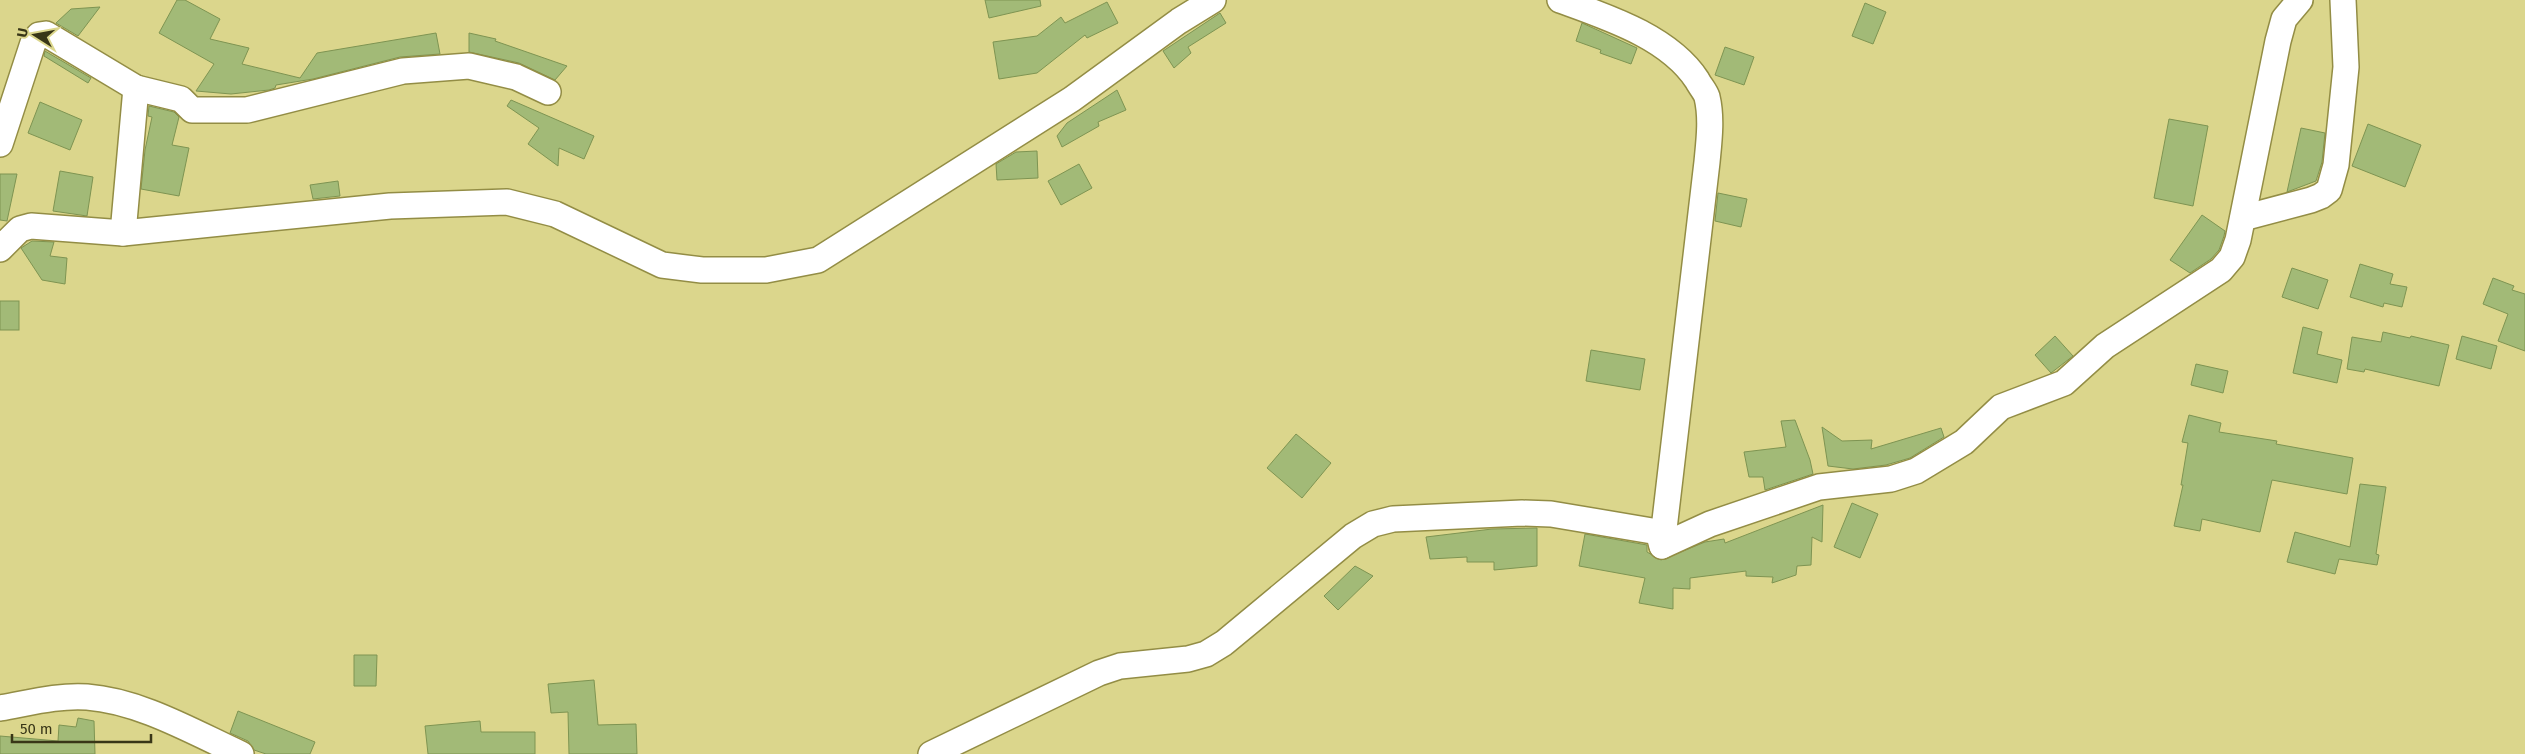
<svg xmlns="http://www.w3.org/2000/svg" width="2525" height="754" viewBox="0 0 2525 754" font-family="'Fira Sans',sans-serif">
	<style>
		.building { fill: #a2ba77; stroke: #7e9452 }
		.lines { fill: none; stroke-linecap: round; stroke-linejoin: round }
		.minor-casing { stroke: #938d45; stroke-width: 28 }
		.minor { stroke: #fff; stroke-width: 25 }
	</style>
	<rect width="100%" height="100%" fill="#dbd68c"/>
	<g class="building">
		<path d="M 177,0 L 185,0 L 220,19 L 210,39 L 249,48 L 242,64 L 300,78 L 317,53 L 436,33 L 440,54 L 400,57 L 313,79 L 276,85 L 275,88 L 269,90 L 231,94 L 196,91 L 214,64 L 159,33 Z"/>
		<path d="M 985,0 L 1040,0 L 1041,6 L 989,18 Z"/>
		<path d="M 1107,2 L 1118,23 L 1087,38 L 1085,35 L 1037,73 L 999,79 L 993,42 L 1037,36 L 1061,17 L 1065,23 Z"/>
		<path d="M 1865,3 L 1886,12 L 1873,44 L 1852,36 Z"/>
		<path d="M 100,7 L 78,36 L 56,23 L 71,9 Z"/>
		<path d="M 1220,13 L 1226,23 L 1188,47 L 1191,53 L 1174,68 L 1163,51 Z"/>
		<path d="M 1582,23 L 1637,48 L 1631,64 L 1600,53 L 1601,50 L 1576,41 Z"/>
		<path d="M 469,33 L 496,39 L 495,41 L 567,66 L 555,80 L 519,63 L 469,52 Z"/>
		<path d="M 1725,47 L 1754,57 L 1744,85 L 1715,75 Z"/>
		<path d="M 45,51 L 91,78 L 88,83 L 44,56 Z"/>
		<path d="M 1117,90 L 1126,110 L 1098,122 L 1099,126 L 1062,147 L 1057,136 L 1067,123 Z"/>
		<path d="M 511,100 L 594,136 L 584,159 L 559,148 L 558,166 L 528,144 L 539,128 L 507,106 Z"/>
		<path d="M 40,102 L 82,120 L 70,150 L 28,133 Z"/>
		<path d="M 149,106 L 174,112 L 179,117 L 172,145 L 189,148 L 179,196 L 141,189 L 145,150 L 152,117 L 148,116 Z"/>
		<path d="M 2169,119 L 2208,126 L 2193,206 L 2154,198 Z"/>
		<path d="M 2368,124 L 2421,145 L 2405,187 L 2352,166 Z"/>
		<path d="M 2301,128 L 2325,133 L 2322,162 L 2316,181 L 2287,192 Z"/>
		<path d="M 1037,151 L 1038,178 L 997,180 L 996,164 L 1016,152 Z"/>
		<path d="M 1079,164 L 1092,188 L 1061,205 L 1048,181 Z"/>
		<path d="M 60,171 L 93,177 L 87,216 L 53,211 Z"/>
		<path d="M 0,174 L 17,174 L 7,221 L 0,220 Z"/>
		<path d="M 338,181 L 340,196 L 313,199 L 310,185 Z"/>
		<path d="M 1718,193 L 1747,199 L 1741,227 L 1715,221 Z"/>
		<path d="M 2202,215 L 2225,231 L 2224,236 L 2219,250 L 2211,259 L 2190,273 L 2170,260 Z"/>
		<path d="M 32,241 L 54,242 L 50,256 L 67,258 L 65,284 L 42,280 L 21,248 Z"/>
		<path d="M 2360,264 L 2393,274 L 2390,284 L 2407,287 L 2402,307 L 2384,303 L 2383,307 L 2350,297 Z"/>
		<path d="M 2292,268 L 2328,280 L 2318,309 L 2282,297 Z"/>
		<path d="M 2493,278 L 2514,286 L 2512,290 L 2525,294 L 2525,351 L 2498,341 L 2508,314 L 2483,304 Z"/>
		<rect x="0" y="301" width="19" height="29"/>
		<path d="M 2303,327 L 2322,332 L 2317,354 L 2342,360 L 2337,383 L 2293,373 Z"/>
		<path d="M 2383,332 L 2410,338 L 2411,336 L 2449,345 L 2439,386 L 2365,369 L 2364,372 L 2347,369 L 2352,337 L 2381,342 Z"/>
		<path d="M 2055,336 L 2073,356 L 2051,373 L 2035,355 Z"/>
		<path d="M 2462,336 L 2497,346 L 2491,369 L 2456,359 Z"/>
		<path d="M 1591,350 L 1645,359 L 1640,390 L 1586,381 Z"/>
		<path d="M 2196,364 L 2228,371 L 2223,393 L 2191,385 Z"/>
		<path d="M 2189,415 L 2221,423 L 2219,432 L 2277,441 L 2276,444 L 2353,458 L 2347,494 L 2272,480 L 2260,532 L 2202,519 L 2200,531 L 2174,526 L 2183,485 L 2181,485 L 2188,443 L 2182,442 Z"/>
		<path d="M 1795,420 L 1810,460 L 1813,474 L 1765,490 L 1763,477 L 1749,477 L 1744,452 L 1786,447 L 1781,421 Z"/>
		<path d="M 1822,427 L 1842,441 L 1872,440 L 1871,449 L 1941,428 L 1944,437 L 1910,458 L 1886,465 L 1853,469 L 1828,466 Z"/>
		<path d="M 1296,434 L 1331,463 L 1302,498 L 1267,468 Z"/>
		<path d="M 2360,484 L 2386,487 L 2376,554 L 2379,555 L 2377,565 L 2339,559 L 2335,574 L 2287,562 L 2295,532 L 2350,547 Z"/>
		<path d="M 1852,503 L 1878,514 L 1860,558 L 1834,547 Z"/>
		<path d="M 1823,505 L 1822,542 L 1812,537 L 1811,565 L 1797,566 L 1796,575 L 1772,583 L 1773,577 L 1746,576 L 1746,571 L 1690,578 L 1690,589 L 1673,588 L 1673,609 L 1639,603 L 1645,578 L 1579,566 L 1585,534 L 1647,545 L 1647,552 L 1661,560 L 1705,542 L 1724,539 L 1725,543 Z"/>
		<path d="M 1537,528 L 1537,566 L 1494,570 L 1494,562 L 1467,562 L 1467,557 L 1430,559 L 1426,537 L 1492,529 Z"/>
		<path d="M 1355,566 L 1373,576 L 1338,610 L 1324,596 Z"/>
		<path d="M 354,655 L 377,655 L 376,686 L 354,686 Z"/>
		<path d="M 594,680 L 598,725 L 636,724 L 637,754 L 569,754 L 568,712 L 551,713 L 548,684 Z"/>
		<path d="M 238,711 L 315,742 L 310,754 L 266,754 L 254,750 L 248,741 L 230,733 Z"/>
		<path d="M 78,718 L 94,721 L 95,754 L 0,754 L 0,736 L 58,741 L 59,725 L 76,727 Z"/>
		<path d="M 480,721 L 481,732 L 535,732 L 535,754 L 428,754 L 425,726 Z"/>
	</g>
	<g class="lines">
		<g class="minor-casing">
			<g id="minor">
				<path d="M 1560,0 C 1607,17 1669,37 1697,80 C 1700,86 1705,91 1707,97 C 1712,118 1709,141 1707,162 L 1662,546"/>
				<path d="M 0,144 L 33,43 L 39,35 L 46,34 L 136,88 L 181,99 L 192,110 L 247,110 L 403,71 L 469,66 L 516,77 L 548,92"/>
				<path d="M 2243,218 L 2311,200 L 2321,196 L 2329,190 L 2336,165 L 2346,67 L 2343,0"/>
				<path d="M 123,233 L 136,88"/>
				<path d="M 0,249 L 20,229 L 31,226 L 123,233 L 390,206 L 507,202 L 555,214 L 662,265 L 702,270 L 766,270 L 818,260 L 1072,99 L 1179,21 L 1213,0"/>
				<path d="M 0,708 C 29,703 58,695 87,697 C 140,701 193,732 241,754"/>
				<path d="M 931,754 L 1099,673 L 1120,666 L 1188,659 L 1206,654 L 1224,643 L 1353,536 L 1373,524 L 1393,519 L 1522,513 L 1551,514 L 1658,532 L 1662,546 L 1710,524 L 1819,487 L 1891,479 L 1916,471 L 1964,442 L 2001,407 L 2064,383 L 2105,346 L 2221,270 L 2232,257 L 2238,240 L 2278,41 L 2284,19 L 2300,0"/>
			</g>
		</g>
		<use href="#minor" class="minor"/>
	</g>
	<g transform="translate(35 35) rotate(281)" stroke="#dbd68c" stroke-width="4" paint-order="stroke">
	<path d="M0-4L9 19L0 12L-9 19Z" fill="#383617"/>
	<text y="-8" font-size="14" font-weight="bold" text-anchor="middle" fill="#383617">U</text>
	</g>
	<path d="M12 734v8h139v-8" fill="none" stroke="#383617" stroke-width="2.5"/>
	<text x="20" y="734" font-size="15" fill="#383617" stroke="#dbd68c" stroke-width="4" paint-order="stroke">50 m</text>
</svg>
